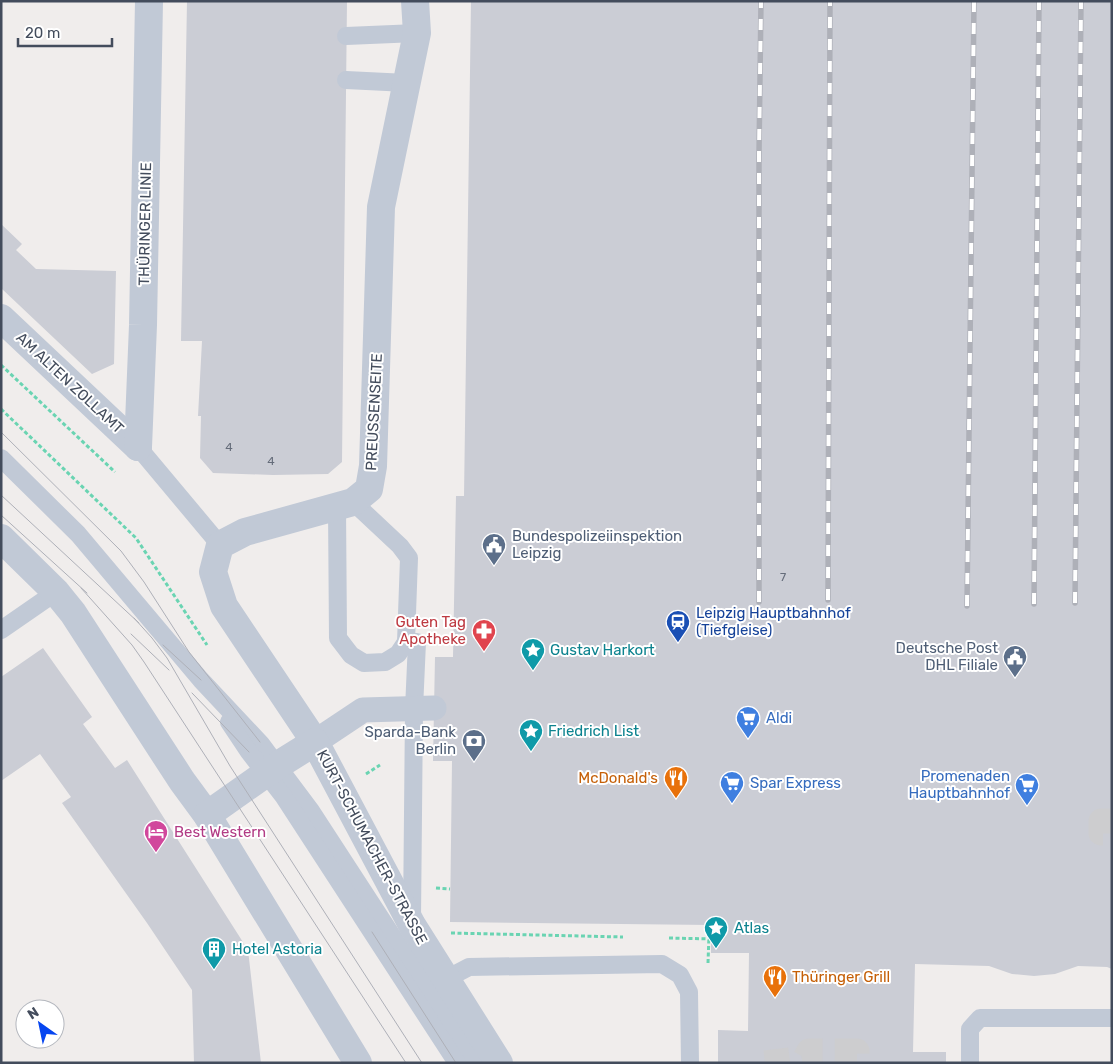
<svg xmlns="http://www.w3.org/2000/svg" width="1113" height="1064" viewBox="0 0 1113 1064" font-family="Rubik,sans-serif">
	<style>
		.building { fill: #cbcdd5 }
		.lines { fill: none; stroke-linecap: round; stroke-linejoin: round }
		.pedestrian-tunnel { stroke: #cdcdcf; stroke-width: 25; stroke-dasharray: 25 12; stroke-linecap: butt }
		.path { stroke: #6ad4b2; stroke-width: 3; stroke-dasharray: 4 2.5; stroke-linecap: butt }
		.service { stroke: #c1c9d6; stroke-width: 18 }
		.pedestrian { stroke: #c1c9d6; stroke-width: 25 }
		.minor { stroke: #c1c9d6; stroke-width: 28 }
		.tram { stroke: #aeb0b8; stroke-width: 1 }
		.rail-casing { stroke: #aeb0b8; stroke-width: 5.5 }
		.rail { stroke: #fff; stroke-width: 4; stroke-dasharray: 11; stroke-linecap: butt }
		.labels { text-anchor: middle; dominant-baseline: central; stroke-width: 4; stroke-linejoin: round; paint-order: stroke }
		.number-label { font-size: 12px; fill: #656c7a }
		.street-label { font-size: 15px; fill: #434c5c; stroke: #fff }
		.service-label { font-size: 15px; fill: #4e5e75; stroke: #fff; text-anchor: end }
		.transit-label { font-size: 15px; fill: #164399; stroke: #fff; text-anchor: start }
		.health-label { font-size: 15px; fill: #be3a42; stroke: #fff; text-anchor: end }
		.culture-label { font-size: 15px; fill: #0d838f; stroke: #fff; text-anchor: start }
		.shop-label { font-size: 15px; fill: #366cbe; stroke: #fff; text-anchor: start }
		.food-label { font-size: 15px; fill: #c56008; stroke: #fff; text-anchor: end }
		.hotel-label { font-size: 15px; fill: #b23c85; stroke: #fff; text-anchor: start }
	</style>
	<rect width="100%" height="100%" fill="#f0edec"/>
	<g class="building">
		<path d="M 187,1 L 347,1 L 342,462 L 328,474 L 273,475 L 213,473 L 200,458 L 201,416 L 198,416 L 202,341 L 181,341 Z"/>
		<path d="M 471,1 L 1112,1 L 1112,969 L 1107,967 L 1078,966 L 1055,974 L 1034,976 L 1012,974 L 989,966 L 915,964 L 913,1052 L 946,1052 L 946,1063 L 718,1063 L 718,1030 L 748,1031 L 749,953 L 711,953 L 711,925 L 450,922 L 452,761 L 433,761 L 435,657 L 453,657 L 456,496 L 464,496 Z"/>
		<path d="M 1,224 L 22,244 L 16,250 L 36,269 L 116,271 L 114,364 L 92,374 L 1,288 Z"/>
		<path d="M 43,648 L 92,717 L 83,724 L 115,768 L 127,760 L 248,950 L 261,1063 L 194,1063 L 192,990 L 147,923 L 62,803 L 71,797 L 40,754 L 1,781 L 1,677 Z"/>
	</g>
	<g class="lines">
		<g class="pedestrian-tunnel">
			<path d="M 1112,821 L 1101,821 L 1101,833 L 1112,833"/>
			<path d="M 765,1063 L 805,1058 L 809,1051 L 857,1051 L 857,1063"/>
		</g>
		<g class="path">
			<path d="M 1,365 L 115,472"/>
			<path d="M 1,409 L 136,538 L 207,645"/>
			<path d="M 366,774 L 380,765"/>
			<path d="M 436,888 L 450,889"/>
			<path d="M 451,933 L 623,937"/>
			<path d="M 669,938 L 711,939"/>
			<path d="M 708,963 L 709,935"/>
		</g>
		<g class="service">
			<path d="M 346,36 L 417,33"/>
			<path d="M 346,80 L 407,83"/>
			<path d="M 138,447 L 220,545"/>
			<path d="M 1,458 L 78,534 L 201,680 L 261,744 L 311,811 L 475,1063"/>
			<path d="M 337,507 L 338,638 L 351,655 L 364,663 L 385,662 L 398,654 L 406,642 L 409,558 L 400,546 L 353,502"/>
			<path d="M 1,630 L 56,592"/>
			<path d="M 406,642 L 417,642 L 414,709 L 412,919"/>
			<path d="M 229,722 L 249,752 L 284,797 L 457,1063"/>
			<path d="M 446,979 L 469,967 L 662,964 L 680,975 L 689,992 L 690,1063"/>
			<path d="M 970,1063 L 970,1029 L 980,1018 L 1112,1018"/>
		</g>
		<path class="pedestrian" d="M 315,742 L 363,710 L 434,708"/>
		<g class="minor">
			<path d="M 415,1 L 417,33 L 381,207 L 373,466 L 369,489 L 353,502 L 245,532 L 220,545 L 213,572 L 224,606 L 315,742 L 412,925 L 499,1063"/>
			<path d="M 1,318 L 138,447"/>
			<path d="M 138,447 L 143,325 L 149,1"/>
			<path d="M 1,538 L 56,592 L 73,613 L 182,781 L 207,815 L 358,1063"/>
			<path d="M 207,815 L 278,765 L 315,742"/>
		</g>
		<g class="tram">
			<path d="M 1,432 L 121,551 L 144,582 L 189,652 L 260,742"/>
			<path d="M 1,495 L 139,623"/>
			<path d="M 1,515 L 87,593"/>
			<path d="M 81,588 L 132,645 L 144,662 L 406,1063"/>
			<path d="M 134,618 L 152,638 L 167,658 L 230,766 L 422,1063"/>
			<path d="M 131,634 L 169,670"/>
			<path d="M 163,645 L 201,680"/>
			<path d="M 192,693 L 249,752"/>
			<path d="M 372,932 L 456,1063"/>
		</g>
		<g class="rail-casing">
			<g id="rail">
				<path d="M 828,600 L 830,1"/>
				<path d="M 759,602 L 759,154 L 761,1"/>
				<path d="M 1075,603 L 1081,1"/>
				<path d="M 1034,604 L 1039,1"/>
				<path d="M 967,606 L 974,1"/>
			</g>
		</g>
		<use href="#rail" class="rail"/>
	</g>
	<defs>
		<g id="civic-pin" transform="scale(1.25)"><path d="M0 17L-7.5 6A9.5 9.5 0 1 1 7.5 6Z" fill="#5c6f8a" stroke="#fff"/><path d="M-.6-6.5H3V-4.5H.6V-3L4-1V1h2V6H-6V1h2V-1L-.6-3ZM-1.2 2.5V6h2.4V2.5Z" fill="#fff"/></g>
		<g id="station-pin" transform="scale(1.25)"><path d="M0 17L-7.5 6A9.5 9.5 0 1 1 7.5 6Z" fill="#1a4fb4" stroke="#fff"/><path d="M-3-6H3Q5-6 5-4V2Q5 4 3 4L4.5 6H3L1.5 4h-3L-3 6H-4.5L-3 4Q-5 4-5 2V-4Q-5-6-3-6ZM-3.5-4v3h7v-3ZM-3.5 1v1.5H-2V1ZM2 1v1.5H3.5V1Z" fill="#fff"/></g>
		<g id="pharmacy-pin" transform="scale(1.25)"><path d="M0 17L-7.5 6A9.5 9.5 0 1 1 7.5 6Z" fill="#e0444e" stroke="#fff"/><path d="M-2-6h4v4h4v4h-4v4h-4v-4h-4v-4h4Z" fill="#fff"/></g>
		<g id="sight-pin" transform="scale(1.25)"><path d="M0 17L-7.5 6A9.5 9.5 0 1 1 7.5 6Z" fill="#0f9aa8" stroke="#fff"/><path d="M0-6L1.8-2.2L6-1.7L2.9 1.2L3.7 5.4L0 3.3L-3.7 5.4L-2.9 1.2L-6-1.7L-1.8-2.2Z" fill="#fff"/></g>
		<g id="supermarket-pin" transform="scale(1.25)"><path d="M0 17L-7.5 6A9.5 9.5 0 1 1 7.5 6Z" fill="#3f7fe0" stroke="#fff"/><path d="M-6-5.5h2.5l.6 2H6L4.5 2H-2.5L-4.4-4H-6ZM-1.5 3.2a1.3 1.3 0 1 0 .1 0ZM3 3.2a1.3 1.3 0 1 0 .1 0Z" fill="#fff"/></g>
		<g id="bank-pin" transform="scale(1.25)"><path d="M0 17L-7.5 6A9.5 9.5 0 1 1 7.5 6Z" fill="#5c6f8a" stroke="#fff"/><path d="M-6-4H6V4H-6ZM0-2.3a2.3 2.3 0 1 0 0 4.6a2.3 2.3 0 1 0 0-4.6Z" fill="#fff"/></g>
		<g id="restaurant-pin" transform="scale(1.25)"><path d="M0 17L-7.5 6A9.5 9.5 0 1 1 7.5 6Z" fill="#e8710a" stroke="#fff"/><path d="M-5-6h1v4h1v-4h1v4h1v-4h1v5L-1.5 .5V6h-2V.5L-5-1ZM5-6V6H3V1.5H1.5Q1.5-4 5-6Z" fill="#fff"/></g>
		<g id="hotel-pin" transform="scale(1.25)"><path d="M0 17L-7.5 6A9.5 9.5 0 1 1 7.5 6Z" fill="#d1479c" stroke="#fff"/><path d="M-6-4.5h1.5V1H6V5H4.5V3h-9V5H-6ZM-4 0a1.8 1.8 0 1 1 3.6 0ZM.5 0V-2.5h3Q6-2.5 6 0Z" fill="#fff"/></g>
		<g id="building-pin" transform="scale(1.25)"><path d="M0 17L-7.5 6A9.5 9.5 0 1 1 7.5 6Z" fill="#0f9aa8" stroke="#fff"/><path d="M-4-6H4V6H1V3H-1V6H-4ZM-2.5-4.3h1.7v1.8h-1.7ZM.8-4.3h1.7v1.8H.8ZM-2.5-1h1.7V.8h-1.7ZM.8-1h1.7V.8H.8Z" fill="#fff"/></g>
	</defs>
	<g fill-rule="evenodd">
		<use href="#civic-pin" x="494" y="545"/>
		<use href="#station-pin" x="678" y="622"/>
		<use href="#pharmacy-pin" x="484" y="631"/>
		<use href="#sight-pin" x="533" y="650"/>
		<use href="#civic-pin" x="1015" y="657"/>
		<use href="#supermarket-pin" x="748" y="718"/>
		<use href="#sight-pin" x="531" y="731"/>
		<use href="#bank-pin" x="474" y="741"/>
		<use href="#restaurant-pin" x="676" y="778"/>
		<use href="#supermarket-pin" x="732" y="783"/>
		<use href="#supermarket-pin" x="1027" y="785"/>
		<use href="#hotel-pin" x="156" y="832"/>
		<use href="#sight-pin" x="716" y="928"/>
		<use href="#building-pin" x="214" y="949"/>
		<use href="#restaurant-pin" x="775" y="977"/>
	</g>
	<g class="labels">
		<g class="number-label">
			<text x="229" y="447">4</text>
			<text x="271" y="461">4</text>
			<text x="783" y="577">7</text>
		</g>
		<g class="street-label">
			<text transform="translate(145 224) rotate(-89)">THÜRINGER LINIE</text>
			<text transform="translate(70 383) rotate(43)">AM ALTEN ZOLLAMT</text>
			<text transform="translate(374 412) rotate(-87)">PREUSSENSEITE</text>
			<text transform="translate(372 847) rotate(62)">KURT-SCHUMACHER-STRASSE</text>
		</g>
		<g class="service-label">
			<text x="512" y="536" text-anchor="start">Bundespolizeiinspektion<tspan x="512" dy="17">Leipzig</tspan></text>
			<text x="998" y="648">Deutsche Post<tspan x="998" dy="17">DHL Filiale</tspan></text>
			<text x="456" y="732">Sparda-Bank<tspan x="456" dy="17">Berlin</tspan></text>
		</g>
		<g class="transit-label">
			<text x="696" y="613">Leipzig Hauptbahnhof<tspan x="696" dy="17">(Tiefgleise)</tspan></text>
		</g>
		<g class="health-label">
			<text x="466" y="622">Guten Tag<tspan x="466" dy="17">Apotheke</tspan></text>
		</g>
		<g class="culture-label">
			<text x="550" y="650">Gustav Harkort</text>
			<text x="548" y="731">Friedrich List</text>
			<text x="734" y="928">Atlas</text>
			<text x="232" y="949">Hotel Astoria</text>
		</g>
		<g class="shop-label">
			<text x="766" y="718">Aldi</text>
			<text x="1010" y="776" text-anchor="end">Promenaden<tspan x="1010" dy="17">Hauptbahnhof</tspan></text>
			<text x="750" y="783">Spar Express</text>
		</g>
		<g class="food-label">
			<text x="658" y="778">McDonald's</text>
			<text x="792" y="977" text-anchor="start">Thüringer Grill</text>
		</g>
		<g class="hotel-label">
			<text x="174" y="832">Best Western</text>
		</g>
	</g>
	<rect width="1113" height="1064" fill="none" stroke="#434c5c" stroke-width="5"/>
	<g transform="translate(40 1024) rotate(327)"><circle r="24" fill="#ffffff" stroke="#b4b7be"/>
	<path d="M0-4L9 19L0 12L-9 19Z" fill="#0645f0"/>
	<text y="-8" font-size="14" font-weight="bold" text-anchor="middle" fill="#434c5c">N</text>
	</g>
	<path d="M18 38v8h94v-8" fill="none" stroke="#434c5c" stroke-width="2.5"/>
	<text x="25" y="38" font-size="15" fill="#434c5c" stroke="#ffffff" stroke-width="4" paint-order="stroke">20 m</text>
</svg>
